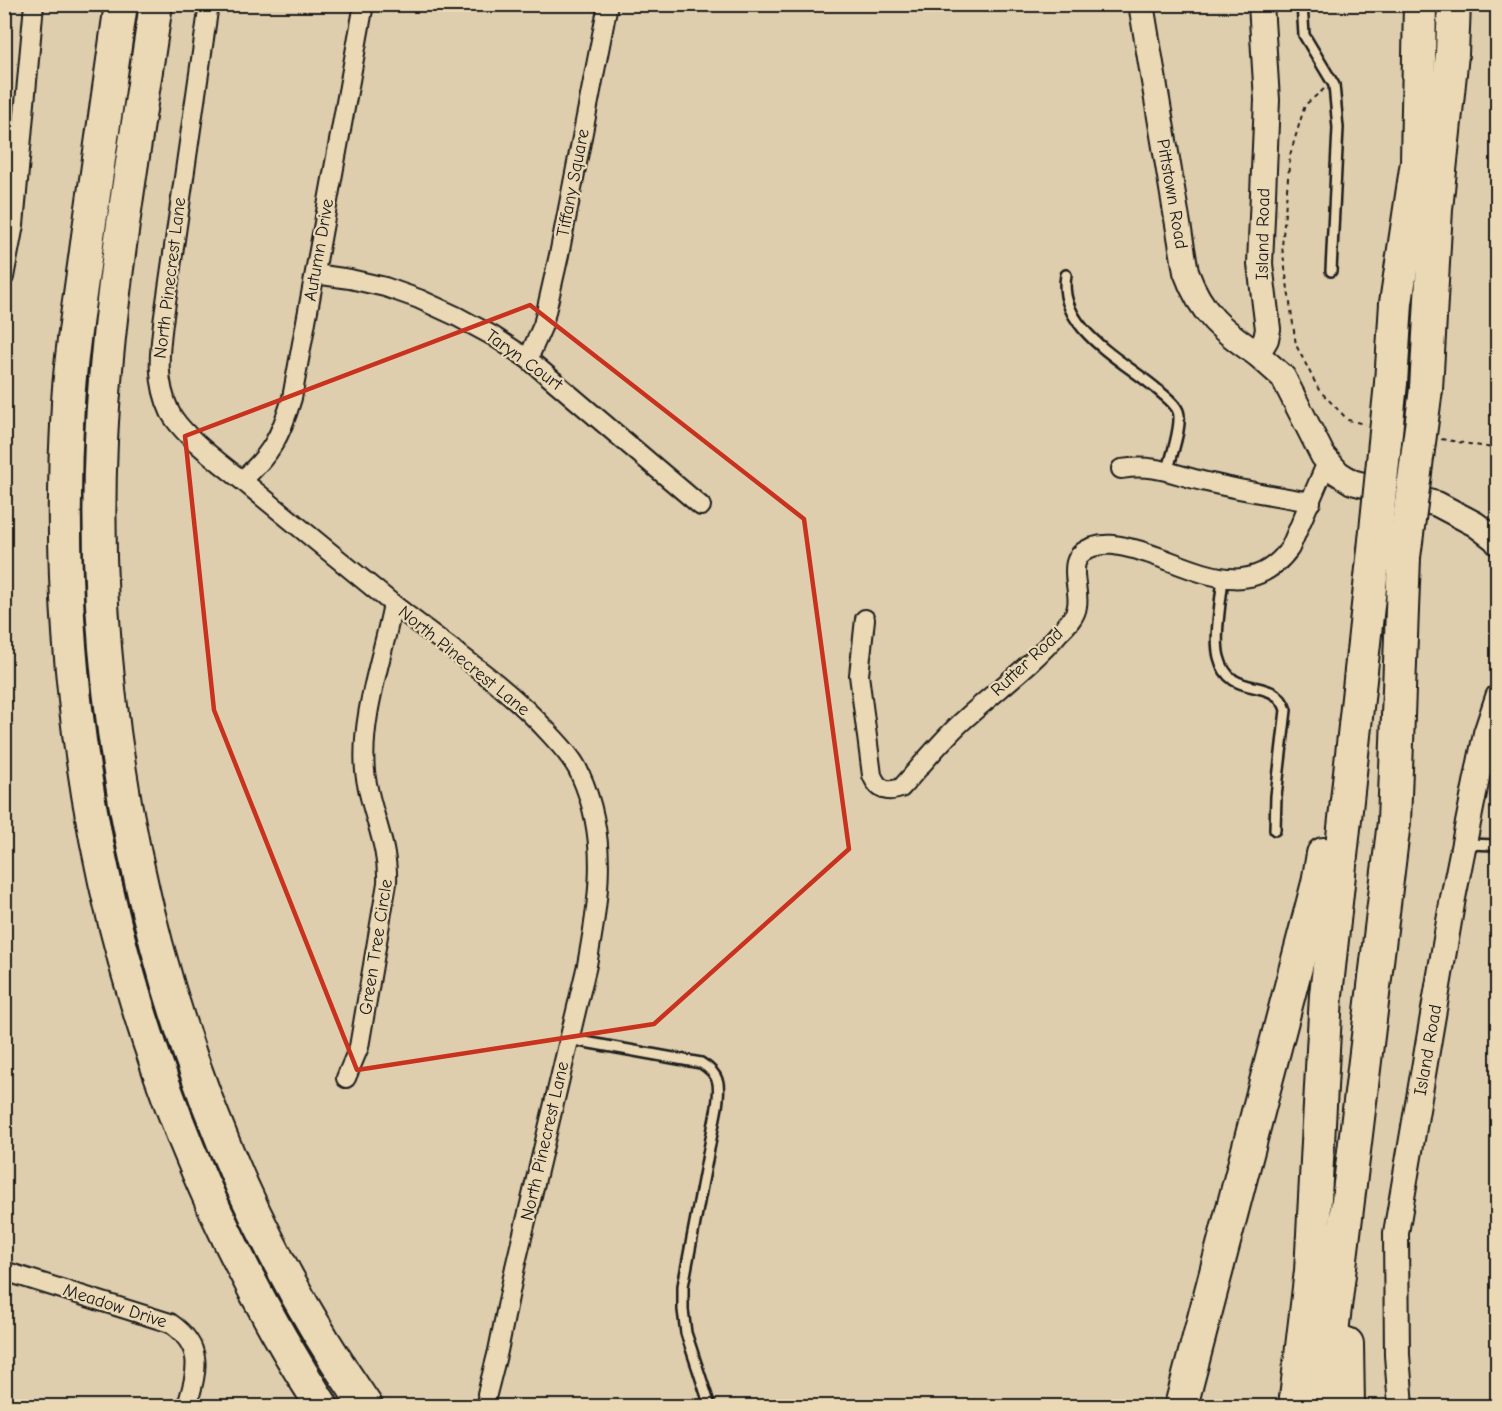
<svg xmlns="http://www.w3.org/2000/svg" width="1502" height="1411" viewBox="0 0 1502 1411" font-family="'Comic Neue',sans-serif">
	<style>
		.lines { fill: none; stroke-linecap: round; stroke-linejoin: round }
		.lane-casing { stroke: #1c1c1c; stroke-width: 14 }
		.street-casing { stroke: #1c1c1c; stroke-width: 22 }
		.secondary-casing { stroke: #1c1c1c; stroke-width: 28 }
		.highway-casing { stroke: #1c1c1c; stroke-width: 36 }
		.path { stroke: #1c1c1c; stroke-width: 2; stroke-dasharray: 4.5 4.5; stroke-linecap: butt }
		.lane { stroke: #ebd9b6; stroke-width: 9 }
		.street { stroke: #ebd9b6; stroke-width: 18 }
		.secondary { stroke: #ebd9b6; stroke-width: 24 }
		.highway { stroke: #ebd9b6; stroke-width: 32 }
		.highway-bridge-casing { stroke: #1c1c1c; stroke-width: 36; stroke-linecap: butt }
		.highway-bridge { stroke: #ebd9b6; stroke-width: 32 }
		.marked { fill: none; stroke: #c8321e; stroke-width: 4.5; stroke-linejoin: round }
		.labels { text-anchor: middle; dominant-baseline: central; stroke-width: 4.5; stroke-linejoin: round; paint-order: stroke }
		.street-label { font-size: 18px; fill: #1c1c1c; stroke: #ebd9b6 }
	</style>
	<rect width="100%" height="100%" fill="#dfcead"/>
	<filter id="ink" filterUnits="userSpaceOnUse"><feTurbulence type="fractalNoise" baseFrequency=".0167" numOctaves="2"/><feDisplacementMap in="SourceGraphic" scale="12" xChannelSelector="R" yChannelSelector="G"/><feConvolveMatrix kernelMatrix="1 2 1 2 8 2 1 2 1" color-interpolation-filters="sRGB"/></filter>
	<g filter="url(#ink)">
		<g class="lines">
			<g class="lane-casing">
				<g id="lane">
					<path d="M 1302,4 L 1304,35 L 1334,85 L 1338,128 L 1331,271"/>
					<path d="M 1066,275 C 1056,329 1125,361 1159,391 C 1166,397 1175,403 1178,411 C 1183,424 1171,456 1168,470"/>
					<path d="M 1223,578 C 1221,599 1214,638 1219,657 C 1230,702 1275,674 1286,710 L 1276,796 L 1275,830"/>
					<path d="M 1466,844 L 1498,845"/>
					<path d="M 568,1039 L 701,1063 C 721,1075 720,1085 717,1107 L 683,1286 L 683,1310 L 686,1333 L 710,1406"/>
				</g>
			</g>
			<g class="street-casing">
				<g id="street">
					<path d="M 209,4 L 163,323 C 159,355 156,382 170,412 C 183,437 227,468 249,486 C 297,525 345,565 393,604 C 446,646 504,683 550,734 C 560,745 574,759 580,774 C 609,838 599,898 587,965 L 515,1267 L 498,1351 L 487,1394"/>
					<path d="M 315,274 L 350,279 L 385,287 L 419,299 L 456,316 L 493,336 L 528,359 L 701,506"/>
					<path d="M 4,277 L 14,225 L 34,4"/>
					<path d="M 528,359 L 543,325 L 559,255 L 608,4"/>
					<path d="M 1121,469 C 1158,463 1176,476 1211,483 C 1244,491 1278,496 1311,502"/>
					<path d="M 242,480 C 271,455 281,435 292,398 L 364,4"/>
					<path d="M 865,619 L 859,675 L 872,775 C 878,790 887,793 901,788 C 922,765 942,739 966,718 C 997,690 1033,664 1060,632 C 1067,625 1076,616 1077,606 C 1081,587 1062,557 1093,547 C 1107,542 1120,546 1134,549 C 1188,563 1247,608 1290,548 L 1327,462"/>
					<path d="M 346,1078 L 359,1047 L 387,883 C 389,843 369,810 365,771 C 360,717 383,657 393,604"/>
					<path d="M 4,1271 L 170,1323 C 205,1347 197,1371 187,1406"/>
				</g>
			</g>
			<g class="secondary-casing">
				<g id="secondary">
					<path d="M 1141,4 L 1186,272 C 1201,314 1222,330 1257,354"/>
					<path d="M 1261,4 L 1267,100 L 1260,264 L 1268,329 L 1266,339 L 1257,354 L 1283,377 L 1323,456 L 1338,473 L 1352,482 L 1437,504 L 1475,524 L 1495,539 L 1498,543"/>
					<path d="M 1401,1406 L 1397,1355 L 1396,1233 L 1453,898 L 1486,733 L 1498,697"/>
				</g>
			</g>
			<g class="highway-casing">
				<g id="highway">
					<path d="M 121,4 C 110,82 99,159 88,236 C 81,292 71,347 68,403 C 47,757 130,1106 322,1406"/>
					<path d="M 156,4 C 135,149 108,295 101,441 C 86,772 176,1133 366,1406"/>
					<path d="M 1391,383 L 1396,303 L 1417,162 L 1420,4"/>
					<path d="M 1426,389 L 1436,209 L 1452,54 L 1454,4"/>
					<path d="M 1347,1344 L 1348,1406"/>
					<path d="M 1181,1406 L 1318,883 L 1323,854"/>
					<path d="M 1295,1406 L 1311,1271 L 1326,995 L 1374,550"/>
					<path d="M 1323,1406 L 1394,822 L 1404,557"/>
				</g>
			</g>
			<g class="path">
				<path d="M 1324,89 L 1305,105 L 1290,155 L 1282,247 L 1296,345 L 1319,390 L 1348,420 L 1365,424"/>
				<path d="M 1441,439 L 1498,449"/>
			</g>
			<use href="#lane" class="lane"/>
			<use href="#street" class="street"/>
			<use href="#secondary" class="secondary"/>
			<use href="#highway" class="highway"/>
			<g class="highway-bridge-casing">
				<g id="highway-bridge">
					<path d="M 1374,550 L 1391,383"/>
					<path d="M 1404,557 L 1426,389"/>
				</g>
			</g>
			<use href="#highway-bridge" class="highway-bridge"/>
		</g>
	</g>
	<path class="marked" d="M 530,305 L 804,519 L 849,849 L 654,1024 L 357,1070 L 214,710 L 185,436 Z"/>
	<g class="labels">
		<g class="street-label">
			<text transform="translate(573 183) rotate(-79)">Tiffany Square</text>
			<text transform="translate(1172 194) rotate(80)">Pittstown Road</text>
			<text transform="translate(1263 234) rotate(-89)">Island Road</text>
			<text transform="translate(319 250) rotate(-80)">Autumn Drive</text>
			<text transform="translate(170 278) rotate(-83)">North Pinecrest Lane</text>
			<text transform="translate(524 360) rotate(36)">Taryn Court</text>
			<text transform="translate(464 661) rotate(39)">North Pinecrest Lane</text>
			<text transform="translate(1027 662) rotate(-43)">Rutter Road</text>
			<text transform="translate(376 947) rotate(-81)">Green Tree Circle</text>
			<text transform="translate(1428 1050) rotate(-80)">Island Road</text>
			<text transform="translate(545 1141) rotate(-77)">North Pinecrest Lane</text>
			<text transform="translate(115 1306) rotate(18)">Meadow Drive</text>
		</g>
	</g>
	<rect width="1502" height="1411" fill="none" stroke="#ebd9b6" stroke-width="24"/>
	<rect x="12" y="12" width="1478" height="1387" fill="none" stroke="#1c1c1c" stroke-width="2" filter="url(#ink)"/>
</svg>
